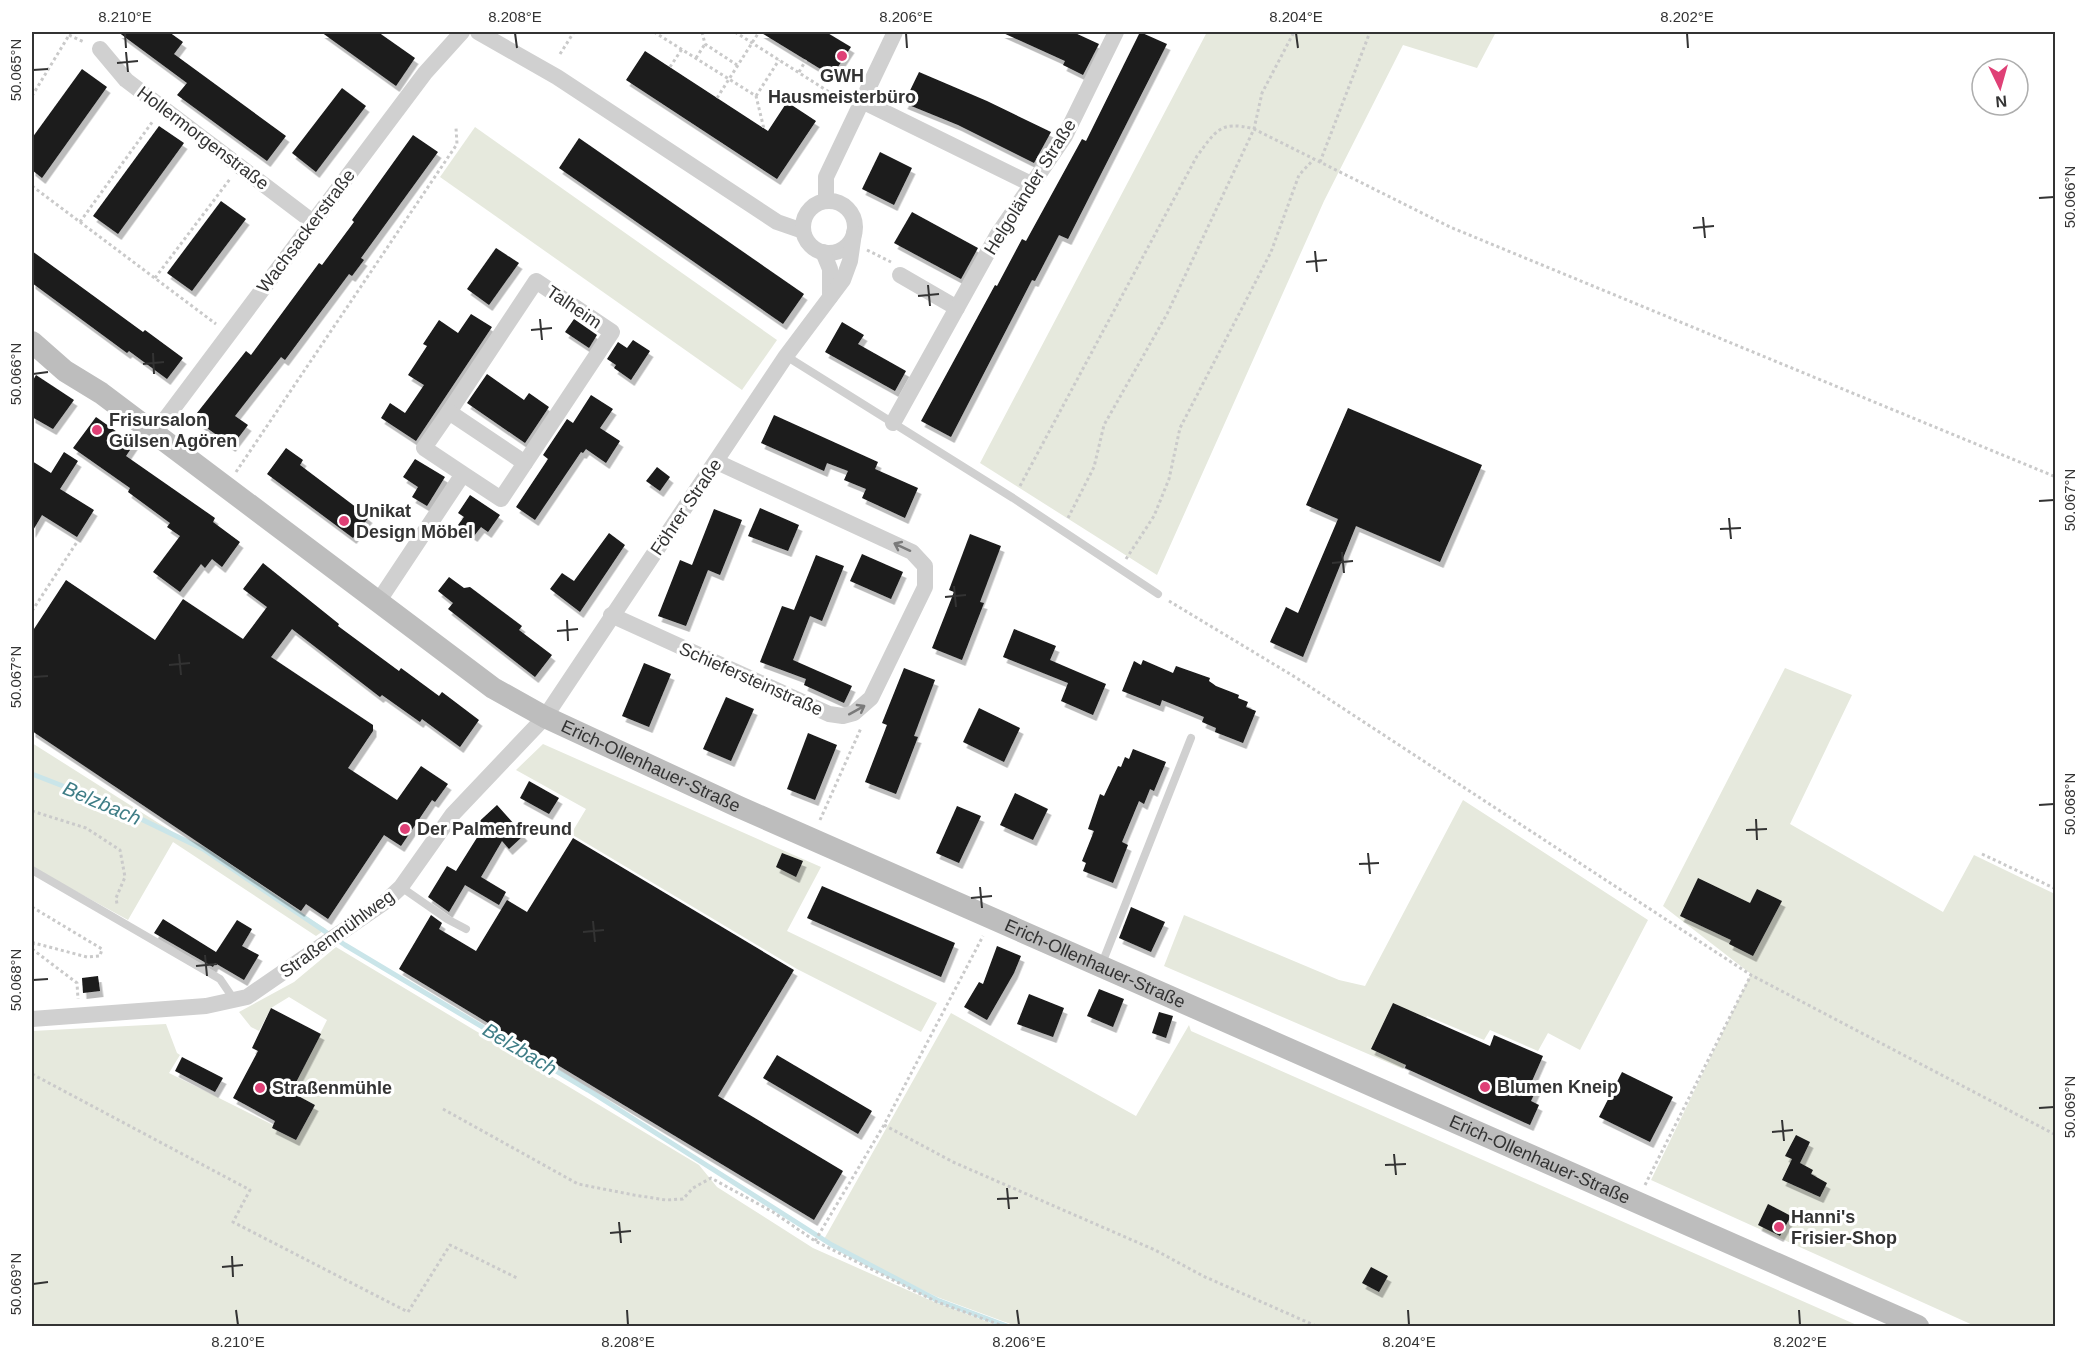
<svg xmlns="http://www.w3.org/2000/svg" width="2087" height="1358" viewBox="0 0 2087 1358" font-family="Helvetica,sans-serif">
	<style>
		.green { fill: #e6e9dd }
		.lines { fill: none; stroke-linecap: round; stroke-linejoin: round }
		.stream { stroke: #cae5e9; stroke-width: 5 }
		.building { fill: #1a1a1a; filter: url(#shadow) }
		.path { stroke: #cacaca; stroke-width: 3; stroke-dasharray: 3 3; stroke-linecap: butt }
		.lane { stroke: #d0d0d0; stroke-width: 8 }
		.street { stroke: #d0d0d0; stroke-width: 16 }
		.secondary { stroke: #bdbdbd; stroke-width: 22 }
		.oneway { stroke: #7a7a7a }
		.ticks { fill: none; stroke: #333; stroke-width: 2 }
		.poi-dot { fill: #df4076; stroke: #fff; stroke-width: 2 }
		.labels { text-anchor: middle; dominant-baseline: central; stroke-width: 6; stroke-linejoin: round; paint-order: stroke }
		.poi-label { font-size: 18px; font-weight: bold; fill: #333; stroke: #fff; text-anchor: start }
		.street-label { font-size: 18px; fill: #333; stroke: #fff }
		.water-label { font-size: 20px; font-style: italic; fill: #3e7d86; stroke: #fff }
		.neatline { fill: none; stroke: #333; stroke-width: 2 }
		.ticks-label { font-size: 15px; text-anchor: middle; fill: #333 }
	</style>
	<defs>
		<filter id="shadow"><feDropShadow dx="3.5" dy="6" stdDeviation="0" flood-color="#0004"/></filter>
	</defs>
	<rect width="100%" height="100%" fill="#fff"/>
	<g class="green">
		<path d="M 1207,32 L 1496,32 L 1477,68 L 1403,45 L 1324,201 L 1157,575 L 980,463 Z"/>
		<path d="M 475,127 L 777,340 L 742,390 L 440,177 Z"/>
		<path d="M 1785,668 L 1852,695 L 1790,824 L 1943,912 L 1974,855 L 2055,894 L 2055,1326 L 1975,1326 L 1651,1180 L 1751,974 L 1663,906 Z"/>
		<path d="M 32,743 L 326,929 L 316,936 L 173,842 L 128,920 L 32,867 Z"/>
		<path d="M 543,744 L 821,867 L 787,931 L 937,1003 L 921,1032 L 797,969 L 571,834 L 586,809 L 516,770 Z"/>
		<path d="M 1463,800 L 1648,920 L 1580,1050 L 1548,1033 L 1538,1051 L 1490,1030 L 1484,1040 L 1427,1016 L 1403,1069 L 1164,966 L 1184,915 L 1339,980 L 1365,986 Z"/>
		<path d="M 336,947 L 699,1165 L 717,1187 L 813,1248 L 932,1301 L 999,1326 L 32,1326 L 32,1031 L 166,1024 L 177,1053 L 180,1055 L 169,1073 L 273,1125 L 272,1128 L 296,1140 L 315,1105 L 291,1092 L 327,1020 L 289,997 L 271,1008 L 259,1031 L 251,1027 L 239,1012 L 294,982 Z"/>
		<path d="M 951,1013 L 1136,1116 L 1189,1025 L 1191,1031 L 1859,1326 L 1016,1326 L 937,1297 L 823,1241 Z"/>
	</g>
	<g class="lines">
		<path class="stream" d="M 32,774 L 112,805 L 203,849 L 345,945 L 588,1090 L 832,1245 L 937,1300 L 1007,1326"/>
	</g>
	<g class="building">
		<path d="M 118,32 L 169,32 L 183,42 L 174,54 L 286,136 L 267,161 L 177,95 L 187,83 Z"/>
		<path d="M 321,32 L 378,32 L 415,58 L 396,86 Z"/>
		<path d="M 760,32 L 826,32 L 851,47 L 832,76 Z"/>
		<path d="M 1001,32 L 1073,32 L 1099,44 L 1083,75 L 1063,65 L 1065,61 Z"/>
		<path d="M 1140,32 L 1167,44 L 1068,239 L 1059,235 L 1035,281 L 1032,280 L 951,437 L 921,421 L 995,285 L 997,286 L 1022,239 L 1026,241 L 1082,139 L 1086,141 Z"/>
		<path d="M 645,51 L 768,131 L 787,102 L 816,121 L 777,179 L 626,80 Z"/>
		<path d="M 82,69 L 107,87 L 42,178 L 32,170 L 32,138 Z"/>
		<path d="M 919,72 L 987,101 L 1051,132 L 1034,163 L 958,125 L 904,103 Z"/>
		<path d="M 342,88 L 366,106 L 316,172 L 292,153 Z"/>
		<path d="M 159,126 L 184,143 L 118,234 L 93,216 Z"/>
		<path d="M 413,135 L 438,152 L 361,258 L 364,260 L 352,276 L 349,274 L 285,360 L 281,357 L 235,416 L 248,425 L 232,446 L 193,418 L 246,351 L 251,355 L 319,263 L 322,265 L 354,222 L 352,220 Z"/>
		<path d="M 579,138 L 804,294 L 783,324 L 559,168 Z"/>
		<path d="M 880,152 L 912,168 L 894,205 L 862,189 Z"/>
		<path d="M 221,201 L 246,219 L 192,291 L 167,273 Z"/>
		<path d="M 912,212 L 978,248 L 961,279 L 894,243 Z"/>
		<path d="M 496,248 L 519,263 L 489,305 L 467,289 Z"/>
		<path d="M 32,251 L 143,332 L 145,330 L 183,358 L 167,379 L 129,351 L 127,353 L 32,283 Z"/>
		<path d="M 471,314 L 492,327 L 416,441 L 381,418 L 390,403 L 405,413 L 424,385 L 408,375 L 427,346 L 423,344 L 439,320 L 458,333 Z"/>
		<path d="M 574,319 L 597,335 L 589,348 L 565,332 Z"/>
		<path d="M 842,322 L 864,335 L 858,344 L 906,371 L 895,391 L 825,352 Z"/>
		<path d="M 633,340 L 650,351 L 631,380 L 614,368 L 616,365 L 607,359 L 618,342 L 627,348 Z"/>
		<path d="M 487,374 L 524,400 L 529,393 L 549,407 L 525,443 L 467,403 Z"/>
		<path d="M 36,375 L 74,400 L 53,429 L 32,417 L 32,382 Z"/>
		<path d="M 591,395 L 613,409 L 600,428 L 620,441 L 606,463 L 586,449 L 583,453 L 581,452 L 535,520 L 516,507 L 548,459 L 543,455 L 567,419 L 573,423 Z"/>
		<path d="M 1348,408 L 1482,465 L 1440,562 L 1356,526 L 1303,657 L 1270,642 L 1286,607 L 1298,613 L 1338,519 L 1306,505 Z"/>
		<path d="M 774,415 L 878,462 L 875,469 L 918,488 L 905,518 L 862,498 L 866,489 L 844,480 L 848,471 L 827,463 L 824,471 L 761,443 Z"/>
		<path d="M 96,417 L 134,444 L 126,456 L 215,518 L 213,522 L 240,542 L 222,567 L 212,559 L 205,568 L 201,564 L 180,592 L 153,572 L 180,536 L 167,527 L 170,523 L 128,492 L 130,488 L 73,448 Z"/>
		<path d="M 286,448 L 303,460 L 300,465 L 369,517 L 353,538 L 267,474 Z"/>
		<path d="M 64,452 L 78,461 L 60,489 L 94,510 L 77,537 L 42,515 L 32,532 L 32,461 L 51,473 Z"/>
		<path d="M 415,459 L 445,477 L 427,506 L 412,497 L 418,487 L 403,477 Z"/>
		<path d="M 657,467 L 670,477 L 660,491 L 646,481 Z"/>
		<path d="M 470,495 L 500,515 L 488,532 L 481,527 L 474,536 L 458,525 L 464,517 L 458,513 Z"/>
		<path d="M 760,508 L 799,525 L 788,551 L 748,536 Z"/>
		<path d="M 714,509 L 742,520 L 720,575 L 708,570 L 686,626 L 658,616 L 680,560 L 692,565 Z"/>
		<path d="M 609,533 L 625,545 L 580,612 L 550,589 L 562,573 L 574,581 Z"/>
		<path d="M 970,534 L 1001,546 L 980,602 L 984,603 L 962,660 L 932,648 L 954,592 L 949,590 Z"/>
		<path d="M 862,554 L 903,572 L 891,599 L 850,581 Z"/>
		<path d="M 816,555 L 844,566 L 822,621 L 810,616 L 793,660 L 852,686 L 844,703 L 804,685 L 806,679 L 760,662 L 782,606 L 794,610 Z"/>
		<path d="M 263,563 L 339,624 L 338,626 L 399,671 L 401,668 L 439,696 L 442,692 L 479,720 L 460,747 L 422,719 L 420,722 L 382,695 L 380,697 L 292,629 L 271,657 L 373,725 L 373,731 L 348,768 L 397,800 L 421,766 L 448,784 L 435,802 L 432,800 L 401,846 L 384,835 L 328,919 L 306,904 L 301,911 L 32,731 L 32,632 L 66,580 L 155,640 L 183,599 L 243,639 L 267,607 L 243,589 Z"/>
		<path d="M 449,577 L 464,588 L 470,587 L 522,626 L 519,630 L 552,655 L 535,677 L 448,609 L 453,603 L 438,591 Z"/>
		<path d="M 1014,629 L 1056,646 L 1050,660 L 1106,684 L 1093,715 L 1061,701 L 1068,683 L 1003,657 Z"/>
		<path d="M 1143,660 L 1173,673 L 1176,666 L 1210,678 L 1209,681 L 1216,686 L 1239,695 L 1238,698 L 1248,702 L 1246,707 L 1256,711 L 1243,743 L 1215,732 L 1216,728 L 1202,722 L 1204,717 L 1162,700 L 1160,706 L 1122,691 L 1134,661 L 1141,665 Z"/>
		<path d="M 644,663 L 671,674 L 649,727 L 622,716 Z"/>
		<path d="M 904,668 L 935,680 L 914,736 L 918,737 L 896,794 L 865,782 L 887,725 L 882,723 Z"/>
		<path d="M 726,697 L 754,709 L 731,761 L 703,749 Z"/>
		<path d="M 979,708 L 1020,728 L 1004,762 L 963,742 Z"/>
		<path d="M 808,733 L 837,745 L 815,800 L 787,789 Z"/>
		<path d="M 1133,749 L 1166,762 L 1154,791 L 1150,789 L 1144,804 L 1139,801 L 1122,842 L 1128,845 L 1113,883 L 1083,871 L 1086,863 L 1082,861 L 1094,831 L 1088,829 L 1100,794 L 1104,796 L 1118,766 L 1121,767 L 1125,757 L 1129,759 Z"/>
		<path d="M 529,781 L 559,798 L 549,814 L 520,798 Z"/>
		<path d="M 1015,793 L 1048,809 L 1033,840 L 1000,825 Z"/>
		<path d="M 497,805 L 524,835 L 509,849 L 502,841 L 481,877 L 506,892 L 499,905 L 465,885 L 449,912 L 428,897 L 447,866 L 456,871 L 478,836 L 471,829 Z"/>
		<path d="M 957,806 L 981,816 L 959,863 L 936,853 Z"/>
		<path d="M 573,838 L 794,970 L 718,1096 L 843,1171 L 814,1220 L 399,969 L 431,915 L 442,923 L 439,929 L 476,951 L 507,900 L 527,912 Z"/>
		<path d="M 782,853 L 803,861 L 796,877 L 776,867 Z"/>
		<path d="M 1698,878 L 1750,903 L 1757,889 L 1782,901 L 1753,956 L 1729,944 L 1731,940 L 1680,916 Z"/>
		<path d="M 822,886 L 955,943 L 941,977 L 807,918 Z"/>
		<path d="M 1131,907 L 1165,922 L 1151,952 L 1119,938 Z"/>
		<path d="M 163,919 L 216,952 L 237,920 L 252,929 L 242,946 L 259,955 L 244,980 L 215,963 L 213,967 L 154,933 Z"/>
		<path d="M 997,946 L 1021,956 L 1014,973 L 987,1020 L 964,1007 L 979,982 L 983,984 Z"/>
		<path d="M 98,976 L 100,991 L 83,993 L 82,978 Z"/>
		<path d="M 1099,989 L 1124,999 L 1113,1027 L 1087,1016 Z"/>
		<path d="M 1029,994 L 1064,1008 L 1053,1037 L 1017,1024 Z"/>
		<path d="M 1393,1003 L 1490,1046 L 1494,1035 L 1543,1056 L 1532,1081 L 1539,1084 L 1531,1101 L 1539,1105 L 1530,1125 L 1405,1068 L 1406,1065 L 1371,1049 Z"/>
		<path d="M 271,1008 L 321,1034 L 291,1092 L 315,1105 L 296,1140 L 272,1128 L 275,1121 L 233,1098 L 258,1051 L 252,1048 Z"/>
		<path d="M 1159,1012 L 1173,1016 L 1166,1038 L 1152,1033 Z"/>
		<path d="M 777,1055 L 872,1111 L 858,1134 L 763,1078 Z"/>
		<path d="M 182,1057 L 223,1078 L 215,1092 L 175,1071 Z"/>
		<path d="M 1622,1072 L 1673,1097 L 1650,1142 L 1599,1117 Z"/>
		<path d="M 1796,1135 L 1810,1142 L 1800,1163 L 1813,1170 L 1811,1174 L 1827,1183 L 1820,1197 L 1782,1180 L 1792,1159 L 1785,1156 Z"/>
		<path d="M 1768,1204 L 1791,1216 L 1780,1236 L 1758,1225 Z"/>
		<path d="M 1371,1267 L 1388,1276 L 1379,1292 L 1362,1283 Z"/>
	</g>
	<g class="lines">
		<g class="path">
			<path d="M 654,32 L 756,96 L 764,129"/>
			<path d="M 702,32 L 705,44 L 737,65"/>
			<path d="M 735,32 L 837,97"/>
			<path d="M 69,35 L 84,42"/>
			<path d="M 560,54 L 574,32"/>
			<path d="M 696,58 L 705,44"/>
			<path d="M 670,67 L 682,49"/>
			<path d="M 799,72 L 806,60"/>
			<path d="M 32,96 L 71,32"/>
			<path d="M 756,96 L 779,60"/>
			<path d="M 717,98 L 759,32"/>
			<path d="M 1320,162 L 1370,32"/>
			<path d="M 32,186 L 216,324"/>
			<path d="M 80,222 L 153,121"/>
			<path d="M 867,250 L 891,262"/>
			<path d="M 155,278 L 230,179"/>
			<path d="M 236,472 L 457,144 L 456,128"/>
			<path d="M 1020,486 L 1197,156 C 1216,131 1220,120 1254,129 L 1450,227 L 2056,477"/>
			<path d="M 1068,518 L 1094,467 L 1104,425 L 1167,314 L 1254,129 L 1262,93 L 1294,32"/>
			<path d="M 1126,559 L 1154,516 L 1169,479 L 1180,428 L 1271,252 L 1299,175 L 1314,159"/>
			<path d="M 1169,601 L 1295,677 L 1751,975 L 2056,1135"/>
			<path d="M 32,611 L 77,542"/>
			<path d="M 32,811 L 86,828 L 120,850 L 125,877 L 116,898 L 117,904"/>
			<path d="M 820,820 L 861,728"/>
			<path d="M 1982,854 L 2056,889"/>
			<path d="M 32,907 L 102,949 L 100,956 L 87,957 L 34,943 L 32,946"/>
			<path d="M 32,949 L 77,983 L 78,999"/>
			<path d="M 32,1074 L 250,1190 L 233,1222 L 408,1312 L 450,1245 L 517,1278"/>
			<path d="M 443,1109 L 578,1184 L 634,1195 L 666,1200 L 683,1199 L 693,1188 L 711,1178 L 773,1212 L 815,1241 L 937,1302 L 1003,1326"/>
			<path d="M 884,1125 L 953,1162 L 1155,1250 L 1203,1276 L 1316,1326"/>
			<path d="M 1645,1185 L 1751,975"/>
			<path d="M 815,1241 L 884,1125 L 983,936"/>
		</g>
		<g class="lane">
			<path d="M 786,356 L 1013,498 L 1158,594"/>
			<path d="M 32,870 L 220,979 L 235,1001"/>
			<path d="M 401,887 L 447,919 L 466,929"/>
			<path d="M 1101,966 L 1191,738"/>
		</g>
		<g class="street">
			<path d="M 478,32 L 557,77 L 777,222 L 803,231"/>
			<path d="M 100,49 L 126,80 L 313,222"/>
			<path d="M 862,101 L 1031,184"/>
			<path d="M 826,201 L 826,177 L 895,32"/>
			<circle cx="829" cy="227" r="26"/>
			<path d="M 823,252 L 830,269 L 830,297"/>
			<path d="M 900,275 L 957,308"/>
			<path d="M 449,412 L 536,281 L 612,332 L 525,463"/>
			<path d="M 893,423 L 998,234 L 1065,136 L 1116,32"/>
			<path d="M 154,434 L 425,73 L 462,32"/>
			<path d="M 378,602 L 463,474 L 424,448 L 449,412 L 525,463 L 501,499 L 463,474"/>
			<path d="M 611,615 L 829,714 L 843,716 L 854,713 L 871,698 L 925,587 L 925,566 L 912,552 L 717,462"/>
			<path d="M 32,1019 L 206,1006 L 247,997 L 385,902 L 401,887 L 452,815 L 545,717 L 786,356 L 843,280 L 850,261 L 854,233"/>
		</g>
		<path class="secondary" id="s1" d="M 32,342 L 65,371 L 101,393 L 493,688 L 545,717 L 739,807 L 1918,1326"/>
	</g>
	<defs><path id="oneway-shaft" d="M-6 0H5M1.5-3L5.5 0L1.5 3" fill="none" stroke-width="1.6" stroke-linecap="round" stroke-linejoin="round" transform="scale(1.5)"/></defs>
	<g class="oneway">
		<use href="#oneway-shaft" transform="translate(902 547) rotate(-155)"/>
		<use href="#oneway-shaft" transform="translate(857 710) rotate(-29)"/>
	</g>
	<path class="ticks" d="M 125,33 L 126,48M 515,33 L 517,48M 906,33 L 907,48M 1296,33 L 1298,48M 1687,33 L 1688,48M 126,52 L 128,72M 117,63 L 138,61M 33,70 L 48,69M 2039,198 L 2054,197M 1703,217 L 1705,238M 1693,228 L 1714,226M 1315,251 L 1317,272M 1306,262 L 1327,260M 928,285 L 930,306M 918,296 L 939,294M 540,319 L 542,340M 531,330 L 552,328M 153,353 L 154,374M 143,364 L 164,362M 33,374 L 48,372M 2039,501 L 2054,500M 1729,518 L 1731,539M 1720,529 L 1741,528M 1342,552 L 1344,573M 1332,563 L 1353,561M 954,586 L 956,607M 945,597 L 966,595M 567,620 L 568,641M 557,631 L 578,629M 179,654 L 181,675M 169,665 L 190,663M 33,677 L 48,676M 2039,805 L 2054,804M 1756,819 L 1757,840M 1746,830 L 1767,829M 1368,853 L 1370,874M 1359,864 L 1379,863M 980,887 L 982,908M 971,898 L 992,896M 593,921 L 595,942M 583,932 L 604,930M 205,955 L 207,976M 196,966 L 217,964M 33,980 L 48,979M 2039,1108 L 2054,1107M 1782,1120 L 1784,1141M 1772,1132 L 1793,1130M 1394,1154 L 1396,1175M 1385,1165 L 1406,1164M 1007,1188 L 1009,1209M 997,1199 L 1018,1198M 619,1222 L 621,1243M 610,1233 L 631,1231M 232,1256 L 233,1277M 222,1267 L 243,1265M 33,1284 L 48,1282M 236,1310 L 238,1325M 627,1310 L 628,1325M 1017,1310 L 1019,1325M 1408,1310 L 1409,1325M 1799,1310 L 1800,1325"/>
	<g class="poi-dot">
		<circle cx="842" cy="56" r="6"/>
		<circle cx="97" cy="430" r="6"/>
		<circle cx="344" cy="521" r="6"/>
		<circle cx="405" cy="829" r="6"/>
		<circle cx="1485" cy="1087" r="6"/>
		<circle cx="260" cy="1088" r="6"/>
		<circle cx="1779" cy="1227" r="6"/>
	</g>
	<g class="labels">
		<g class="poi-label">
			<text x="842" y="76" text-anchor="middle">GWH<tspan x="842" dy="21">Hausmeisterbüro</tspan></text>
			<text x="109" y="420">Frisursalon<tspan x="109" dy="21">Gülsen Agören</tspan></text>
			<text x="356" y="511">Unikat<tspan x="356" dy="21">Design Möbel</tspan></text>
			<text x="417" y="829">Der Palmenfreund</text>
			<text x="1497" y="1087">Blumen Kneip</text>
			<text x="272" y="1088">Straßenmühle</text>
			<text x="1791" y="1217">Hanni's<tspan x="1791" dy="21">Frisier-Shop</tspan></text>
		</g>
		<g class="street-label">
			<text transform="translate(203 138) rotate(37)">Hollermorgenstraße</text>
			<text transform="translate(1030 187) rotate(-58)">Helgoländer Straße</text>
			<text transform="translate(306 231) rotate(-53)">Wachsackerstraße</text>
			<text transform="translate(574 307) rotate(34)">Talheim</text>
			<text transform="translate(686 507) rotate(-56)">Föhrer Straße</text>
			<text transform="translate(751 679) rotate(24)">Schiefersteinstraße</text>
			<text stroke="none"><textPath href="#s1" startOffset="753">Erich-Ollenhauer-Straße</textPath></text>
			<text transform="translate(337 934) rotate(-36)">Straßenmühlweg</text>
			<text stroke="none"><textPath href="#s1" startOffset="1239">Erich-Ollenhauer-Straße</textPath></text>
			<text stroke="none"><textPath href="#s1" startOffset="1725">Erich-Ollenhauer-Straße</textPath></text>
		</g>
		<g class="water-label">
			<text transform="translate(102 803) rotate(23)">Belzbach</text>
			<text transform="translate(520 1049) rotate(31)">Belzbach</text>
		</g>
	</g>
	<rect width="2087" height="1358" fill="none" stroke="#ffffff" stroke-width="66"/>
	<g transform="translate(2000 87) rotate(175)"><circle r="28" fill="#ffffff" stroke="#adadad" stroke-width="1.5"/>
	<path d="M0-4.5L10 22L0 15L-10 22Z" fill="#df4076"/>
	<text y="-9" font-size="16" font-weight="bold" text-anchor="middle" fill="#333333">N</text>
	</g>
	<rect x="33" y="33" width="2021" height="1292" class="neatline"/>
	<g class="ticks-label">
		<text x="125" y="22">8.210°E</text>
		<text x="515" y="22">8.208°E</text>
		<text x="906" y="22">8.206°E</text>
		<text x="1296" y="22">8.204°E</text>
		<text x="1687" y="22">8.202°E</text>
		<text transform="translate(16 70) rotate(-90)" y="5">50.065°N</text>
		<text transform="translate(2070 197) rotate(-90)" y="5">50.066°N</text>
		<text transform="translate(16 374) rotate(-90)" y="5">50.066°N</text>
		<text transform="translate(2070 500) rotate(-90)" y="5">50.067°N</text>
		<text transform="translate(16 677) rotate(-90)" y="5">50.067°N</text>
		<text transform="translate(2070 804) rotate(-90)" y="5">50.068°N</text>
		<text transform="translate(16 980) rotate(-90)" y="5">50.068°N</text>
		<text transform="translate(2070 1107) rotate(-90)" y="5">50.069°N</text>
		<text transform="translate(16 1284) rotate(-90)" y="5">50.069°N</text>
		<text x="238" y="1347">8.210°E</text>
		<text x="628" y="1347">8.208°E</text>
		<text x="1019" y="1347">8.206°E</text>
		<text x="1409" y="1347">8.204°E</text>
		<text x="1800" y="1347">8.202°E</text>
	</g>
</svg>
